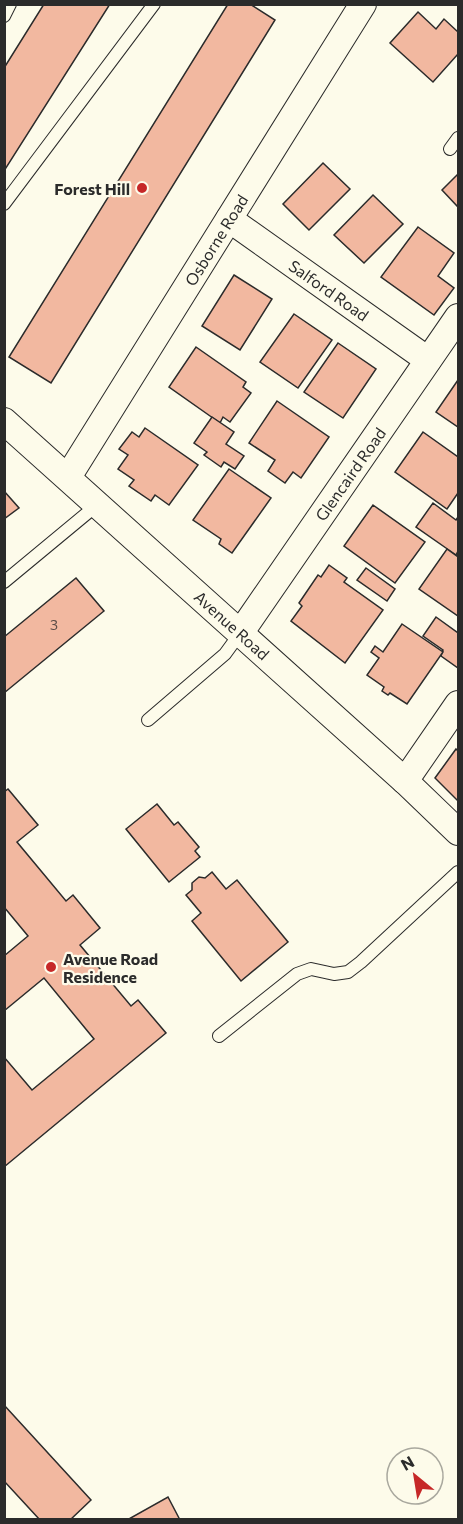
<svg xmlns="http://www.w3.org/2000/svg" width="463" height="1524" viewBox="0 0 463 1524" font-family="Commissioner,sans-serif">
	<style>
		.building { fill: #f2b8a0; stroke: #2b2b2b; stroke-width: 1.5 }
		.lines { fill: none; stroke-linecap: round; stroke-linejoin: round }
		.service-casing { stroke: #2b2b2b; stroke-width: 14 }
		.minor-casing { stroke: #2b2b2b; stroke-width: 28 }
		.service { stroke: #fdfbea; stroke-width: 12 }
		.minor { stroke: #fdfbea; stroke-width: 26 }
		.poi-dot { fill: #c62828; stroke: #fdfbea; stroke-width: 2 }
		.labels { text-anchor: middle; dominant-baseline: central; stroke-width: 4.5; stroke-linejoin: round; paint-order: stroke }
		.number-label { font-size: 14px; fill: #5d4e48 }
		.poi-label { font-size: 16px; font-weight: bold; fill: #2b2b2b; stroke: #fdfbea; text-anchor: end }
		.street-label { font-size: 16px; fill: #2b2b2b; stroke: #fdfbea }
	</style>
	<rect width="100%" height="100%" fill="#fdfbea"/>
	<g class="building">
		<path d="M 44,4 L 110,4 L 4,171 L 4,68 Z"/>
		<path d="M 228,4 L 250,4 L 275,20 L 51,383 L 9,357 Z"/>
		<path d="M 418,12 L 436,29 L 444,19 L 458,32 L 458,54 L 433,82 L 390,43 Z"/>
		<path d="M 323,163 L 350,189 L 309,230 L 283,204 Z"/>
		<path d="M 458,174 L 458,207 L 442,190 Z"/>
		<path d="M 373,195 L 403,224 L 364,263 L 334,235 Z"/>
		<path d="M 418,227 L 454,253 L 438,276 L 454,288 L 434,315 L 381,277 Z"/>
		<path d="M 234,275 L 272,299 L 240,350 L 202,326 Z"/>
		<path d="M 294,314 L 332,340 L 298,388 L 260,362 Z"/>
		<path d="M 338,343 L 376,369 L 343,418 L 304,392 Z"/>
		<path d="M 196,347 L 246,382 L 243,387 L 251,393 L 230,422 L 223,417 L 220,423 L 169,387 Z"/>
		<path d="M 458,380 L 458,427 L 436,412 Z"/>
		<path d="M 277,401 L 329,437 L 301,478 L 293,472 L 285,483 L 268,471 L 275,460 L 249,443 Z"/>
		<path d="M 212,417 L 234,432 L 226,444 L 244,456 L 235,469 L 224,462 L 221,467 L 204,455 L 207,452 L 194,443 Z"/>
		<path d="M 145,428 L 198,465 L 169,505 L 155,495 L 151,501 L 129,486 L 134,480 L 118,469 L 128,455 L 119,449 L 132,432 L 139,437 Z"/>
		<path d="M 423,432 L 458,457 L 458,493 L 447,509 L 395,472 Z"/>
		<path d="M 229,469 L 271,498 L 232,553 L 219,544 L 221,539 L 193,520 Z"/>
		<path d="M 4,491 L 19,508 L 4,519 Z"/>
		<path d="M 433,503 L 456,520 L 458,517 L 458,551 L 456,555 L 416,527 Z"/>
		<path d="M 373,505 L 425,542 L 395,583 L 344,546 Z"/>
		<path d="M 447,549 L 458,557 L 458,616 L 419,589 Z"/>
		<path d="M 329,565 L 347,578 L 344,582 L 383,610 L 345,663 L 291,621 L 302,606 L 299,603 L 318,575 L 321,577 Z"/>
		<path d="M 366,568 L 395,589 L 387,601 L 357,580 Z"/>
		<path d="M 76,578 L 104,611 L 4,693 L 4,637 Z"/>
		<path d="M 436,617 L 458,633 L 458,668 L 441,656 L 443,650 L 423,636 Z"/>
		<path d="M 402,624 L 443,652 L 407,704 L 390,693 L 388,695 L 382,691 L 384,687 L 367,675 L 379,658 L 371,652 L 375,646 L 383,652 Z"/>
		<path d="M 456,749 L 458,751 L 458,801 L 435,778 Z"/>
		<path d="M 8,789 L 38,825 L 17,842 L 66,901 L 73,895 L 100,928 L 80,945 L 131,1006 L 138,1000 L 166,1033 L 4,1167 L 4,1057 L 32,1090 L 94,1039 L 44,978 L 4,1011 L 4,956 L 28,936 L 4,907 L 4,792 Z"/>
		<path d="M 157,804 L 174,825 L 178,822 L 199,847 L 195,851 L 200,857 L 169,882 L 126,829 Z"/>
		<path d="M 212,872 L 226,889 L 237,880 L 288,942 L 241,981 L 192,921 L 201,913 L 186,895 L 192,890 L 192,883 L 199,877 L 205,878 Z"/>
		<path d="M 4,1405 L 91,1500 L 70,1520 L 40,1520 L 4,1481 Z"/>
		<path d="M 168,1497 L 180,1520 L 127,1520 Z"/>
	</g>
	<g class="lines">
		<g class="service-casing">
			<g id="service">
				<path d="M 4,16 L 10,4"/>
				<path d="M 450,149 L 458,138"/>
				<path d="M 4,204 L 154,4"/>
				<path d="M 4,582 L 97,505"/>
				<path d="M 148,720 L 225,654 L 241,632"/>
				<path d="M 219,1036 L 297,974 L 311,969 L 334,974 L 348,972 L 361,962 L 458,872"/>
			</g>
		</g>
		<g class="minor-casing">
			<g id="minor">
				<path d="M 229,219 L 428,360"/>
				<path d="M 4,421 L 405,781 L 458,832"/>
				<path d="M 68,477 L 363,4"/>
				<path d="M 241,632 L 458,317"/>
				<path d="M 405,781 L 458,704"/>
			</g>
		</g>
		<use href="#service" class="service"/>
		<use href="#minor" class="minor"/>
	</g>
	<g class="poi-dot">
		<circle cx="142" cy="188" r="6"/>
		<circle cx="51" cy="967" r="6"/>
	</g>
	<g class="labels">
		<g class="number-label">
			<text x="54" y="624">3</text>
		</g>
		<g class="poi-label">
			<text x="130" y="188">Forest Hill</text>
			<text x="63" y="958" text-anchor="start">Avenue Road<tspan x="63" dy="18">Residence</tspan></text>
		</g>
		<g class="street-label">
			<text transform="translate(216 240) rotate(-58)">Osborne Road</text>
			<text transform="translate(329 290) rotate(35)">Salford Road</text>
			<text transform="translate(350 474) rotate(-55)">Glencaird Road</text>
			<text transform="translate(232 625) rotate(42)">Avenue Road</text>
		</g>
	</g>
	<rect width="463" height="1524" fill="none" stroke="#2b2b2b" stroke-width="12"/>
	<g transform="translate(415 1476) rotate(330)"><circle r="28" fill="#fdfbea" stroke="#a9a89e" stroke-width="1.5"/>
	<path d="M0-4.5L10 22L0 15L-10 22Z" fill="#c62828"/>
	<text y="-9" font-size="16" font-weight="bold" text-anchor="middle" fill="#2b2b2b">N</text>
	</g>
</svg>
